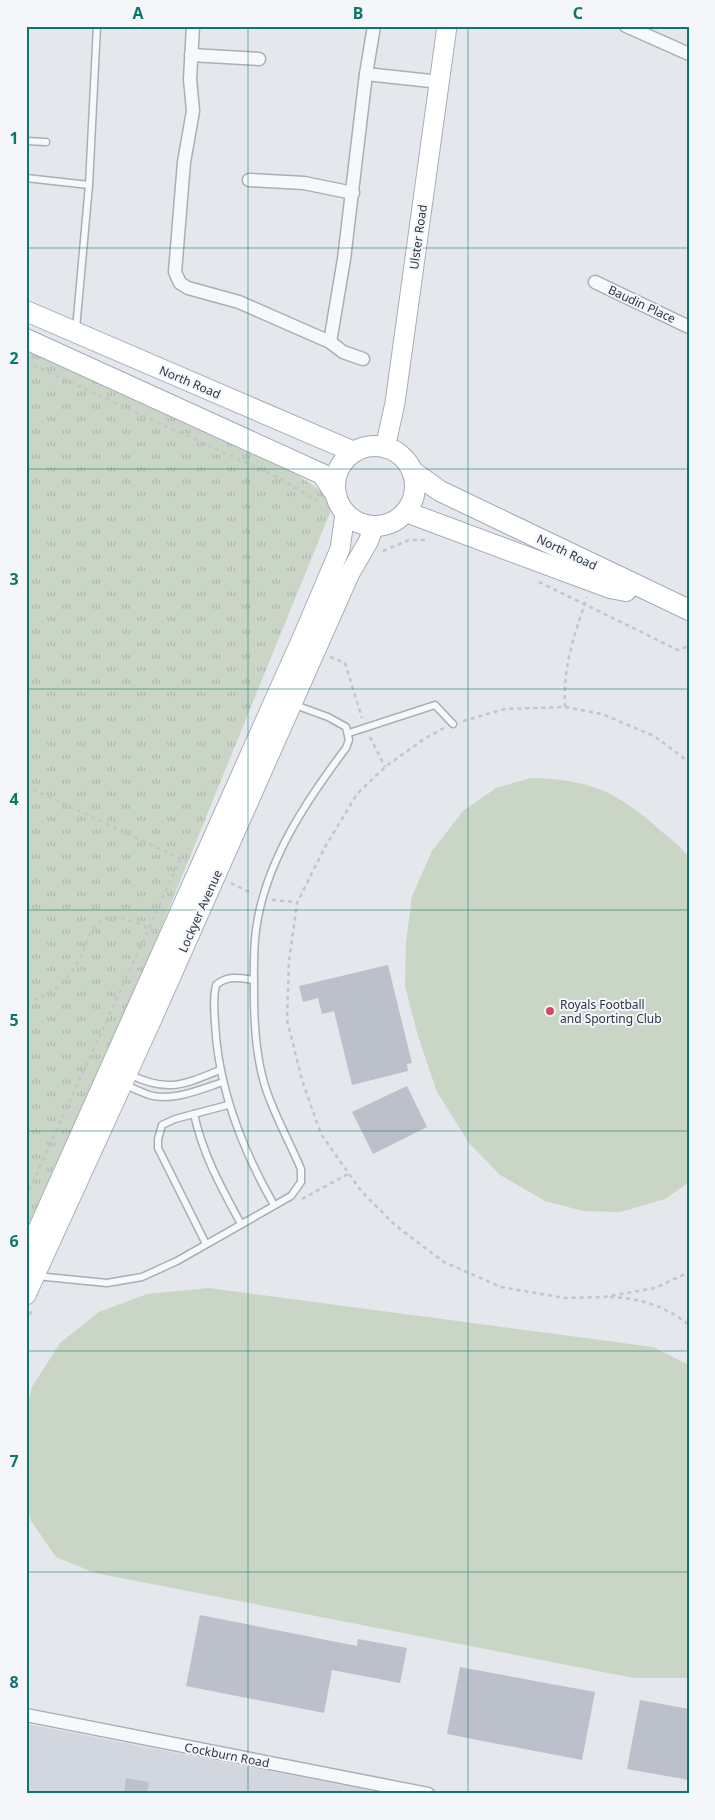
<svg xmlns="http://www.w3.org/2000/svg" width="715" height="1820" viewBox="0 0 715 1820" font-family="'Noto Sans',sans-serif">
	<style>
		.built { fill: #d2d6de }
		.grass { fill: #c9d6c5 }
		.park { fill: url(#park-tufts) }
		.building { fill: #bbc0ca }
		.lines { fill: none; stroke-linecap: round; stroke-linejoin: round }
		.lane-casing { stroke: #a9aeb7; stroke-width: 9 }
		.street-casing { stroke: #a9aeb7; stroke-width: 15 }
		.secondary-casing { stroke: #a9aeb7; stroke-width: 21 }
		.primary-casing { stroke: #a3abb8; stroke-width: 22 }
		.path { stroke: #c2c5cb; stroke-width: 2.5; stroke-dasharray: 4 4; stroke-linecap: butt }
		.lane { stroke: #f7f8fa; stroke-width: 6 }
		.street { stroke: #f7f8fa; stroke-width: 12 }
		.secondary { stroke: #fff; stroke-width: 19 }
		.primary { stroke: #fff; stroke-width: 20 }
		.grid { fill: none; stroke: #0f766e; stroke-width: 1; stroke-opacity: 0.55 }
		.poi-dot { fill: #d1495b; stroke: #f4f6f9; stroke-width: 2 }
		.labels { text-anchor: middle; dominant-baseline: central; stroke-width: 4; stroke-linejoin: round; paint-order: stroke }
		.street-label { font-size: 12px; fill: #2b3445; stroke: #f4f6f9 }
		.poi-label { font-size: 12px; fill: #2b3445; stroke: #f4f6f9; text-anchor: start }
		.neatline { fill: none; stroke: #0f766e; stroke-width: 2 }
		.grid-label { font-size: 16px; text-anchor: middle; font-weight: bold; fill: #0f766e }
	</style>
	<defs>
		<pattern id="park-tufts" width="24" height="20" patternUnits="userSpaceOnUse" patternTransform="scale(1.25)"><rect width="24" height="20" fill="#c9d6c5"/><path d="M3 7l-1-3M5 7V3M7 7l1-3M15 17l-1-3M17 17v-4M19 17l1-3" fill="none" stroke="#adb8ab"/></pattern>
	</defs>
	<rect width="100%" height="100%" fill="#e4e7ec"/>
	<path class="built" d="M 26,1724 L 27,1724 L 388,1794 L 26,1794 Z"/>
	<g class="grass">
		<path d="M 531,778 C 590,779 618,792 661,831 C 671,839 682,847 689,858 L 689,1182 L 665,1199 L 620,1212 L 583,1211 L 545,1201 L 500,1175 L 469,1143 L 437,1092 L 418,1036 L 405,986 L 406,943 L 412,896 L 432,851 L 463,811 L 496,788 Z"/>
		<path d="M 209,1288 L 653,1347 L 689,1365 L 689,1678 L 634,1678 L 95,1573 L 56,1557 L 31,1521 L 26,1499 L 26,1410 L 32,1387 L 60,1343 L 99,1312 L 147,1294 Z"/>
	</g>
	<path class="park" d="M 26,346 L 293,472 L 317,488 L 334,503 L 26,1259 Z"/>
	<g class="building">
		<path d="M 388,965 L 412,1063 L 407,1064 L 408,1071 L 352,1085 L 334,1011 L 322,1014 L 318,998 L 303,1002 L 299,986 Z"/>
		<path d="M 407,1086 L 427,1127 L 373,1154 L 352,1112 Z"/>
		<path d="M 200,1615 L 357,1646 L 358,1639 L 407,1648 L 400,1683 L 332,1670 L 324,1713 L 186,1686 Z"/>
		<path d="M 460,1667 L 595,1692 L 582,1760 L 447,1734 Z"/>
		<path d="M 640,1700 L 689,1709 L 689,1780 L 627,1769 Z"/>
		<path d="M 126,1778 L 149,1782 L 147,1794 L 124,1794 Z"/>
	</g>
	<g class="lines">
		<g class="lane-casing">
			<g id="lane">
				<path d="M 26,141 L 46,142"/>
				<path d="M 26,178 L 89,185"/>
				<path d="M 76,329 L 89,185 L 97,26"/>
				<path d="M 349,733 L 435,705 L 453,724"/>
				<path d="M 254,980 C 240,978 228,975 216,985 C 213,997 214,1010 215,1023 C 218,1088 242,1149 274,1205"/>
				<path d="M 129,1074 C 167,1093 183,1085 220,1070"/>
				<path d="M 124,1084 C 132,1088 141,1092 149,1095 C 173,1102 201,1089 223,1082"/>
				<path d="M 194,1114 C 203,1155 221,1187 241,1224"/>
				<path d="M 206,1244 L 158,1148 L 158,1139 L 162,1125 L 175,1119 L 228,1105"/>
				<path d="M 36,1276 L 107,1283 L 142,1277 L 177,1261 L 291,1196 L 301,1182 L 301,1169 C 290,1143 276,1118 267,1092 C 256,1061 254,1027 254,994 C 254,973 253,951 256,930 C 265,862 306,801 346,748 L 349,740 L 346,727 L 328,717 L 295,705"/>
			</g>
		</g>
		<g class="street-casing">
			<g id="street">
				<path d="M 193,26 L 190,79 L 193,111 L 184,162 L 175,272 L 180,283 L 188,288 L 239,302 L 330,342 L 343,352 L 363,359"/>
				<path d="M 626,26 L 689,54"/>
				<path d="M 191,55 L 259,59"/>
				<path d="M 366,74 L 440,82"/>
				<path d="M 249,180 L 304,183 L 353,193"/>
				<path d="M 595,282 L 689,327"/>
				<path d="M 330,342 L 344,259 L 366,74 L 374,26"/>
				<path d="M 26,1715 L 428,1794"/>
			</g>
		</g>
		<g class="secondary-casing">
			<g id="secondary">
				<path d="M 385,448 L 395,403 L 447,26"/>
				<path d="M 26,1256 L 304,634 L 340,549 L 345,514"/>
				<path d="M 26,1295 L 153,1017 L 350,573 L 368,542 L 374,527"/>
			</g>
		</g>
		<g class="primary-casing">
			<g id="primary">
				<path d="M 26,311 L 354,452"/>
				<path d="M 26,339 L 322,474 L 336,495"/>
				<circle cx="375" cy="486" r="40"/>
				<path d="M 412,471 L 440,491 L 689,610"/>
				<path d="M 406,512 L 610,588 L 626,591"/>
			</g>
		</g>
		<g class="path">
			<path d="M 26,362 L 277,477 L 318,501"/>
			<path d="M 383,551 L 409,540 L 429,540"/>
			<path d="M 539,582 L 678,650 L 689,646"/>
			<path d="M 330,657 L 345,663 L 362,718"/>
			<path d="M 565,707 C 563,665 574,636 587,597"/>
			<path d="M 463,721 L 505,709 L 565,707 L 602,714 L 654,736 L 689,762"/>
			<path d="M 444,728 L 424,739 L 385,767 L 357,794 L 325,847 L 297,903 L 289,961 L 287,1020 L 302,1080 L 321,1134 L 361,1191 L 395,1225 L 444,1262 L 501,1287 L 565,1298 L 604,1297 L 655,1288 L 689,1272"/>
			<path d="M 370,737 L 385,767"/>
			<path d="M 26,786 L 186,861"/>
			<path d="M 231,883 L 253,894"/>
			<path d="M 272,900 L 296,902"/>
			<path d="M 26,1002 C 54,995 74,976 84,949 C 88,939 91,926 102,920 C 118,912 140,924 154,931"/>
			<path d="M 26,1197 L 181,858"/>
			<path d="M 302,1199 L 348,1174"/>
			<path d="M 610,1297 C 639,1298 666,1306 689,1325"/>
			<path d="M 26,1322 L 32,1310"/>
		</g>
		<use href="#lane" class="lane"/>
		<use href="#street" class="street"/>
		<use href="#secondary" class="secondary"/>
		<use href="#primary" class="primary"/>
	</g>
	<path class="grid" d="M 248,26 L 248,1794M 468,26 L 468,1794M 26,248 L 689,248M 26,469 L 689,469M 26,689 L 689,689M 26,910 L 689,910M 26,1131 L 689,1131M 26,1351 L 689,1351M 26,1572 L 689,1572"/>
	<circle class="poi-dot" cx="550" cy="1011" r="5"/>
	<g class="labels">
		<g class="street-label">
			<text transform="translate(418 237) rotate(-82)">Ulster Road</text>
			<text transform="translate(642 304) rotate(25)">Baudin Place</text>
			<text transform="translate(190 382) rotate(23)">North Road</text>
			<text transform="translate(567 552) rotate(26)">North Road</text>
			<text transform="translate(200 911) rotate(-66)">Lockyer Avenue</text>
			<text transform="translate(227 1755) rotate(11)">Cockburn Road</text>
		</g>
		<g class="poi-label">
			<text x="560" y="1004">Royals Football<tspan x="560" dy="14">and Sporting Club</tspan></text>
		</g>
	</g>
	<rect width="715" height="1820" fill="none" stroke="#f4f6f9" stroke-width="55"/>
	<rect x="28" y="28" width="660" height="1764" class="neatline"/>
	<g class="grid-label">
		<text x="138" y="19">A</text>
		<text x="358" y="19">B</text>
		<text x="578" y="19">C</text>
		<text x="14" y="144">1</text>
		<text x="14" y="364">2</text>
		<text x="14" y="585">3</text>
		<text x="14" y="805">4</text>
		<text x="14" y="1026">5</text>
		<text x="14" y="1247">6</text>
		<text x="14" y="1467">7</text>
		<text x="14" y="1688">8</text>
	</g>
</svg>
